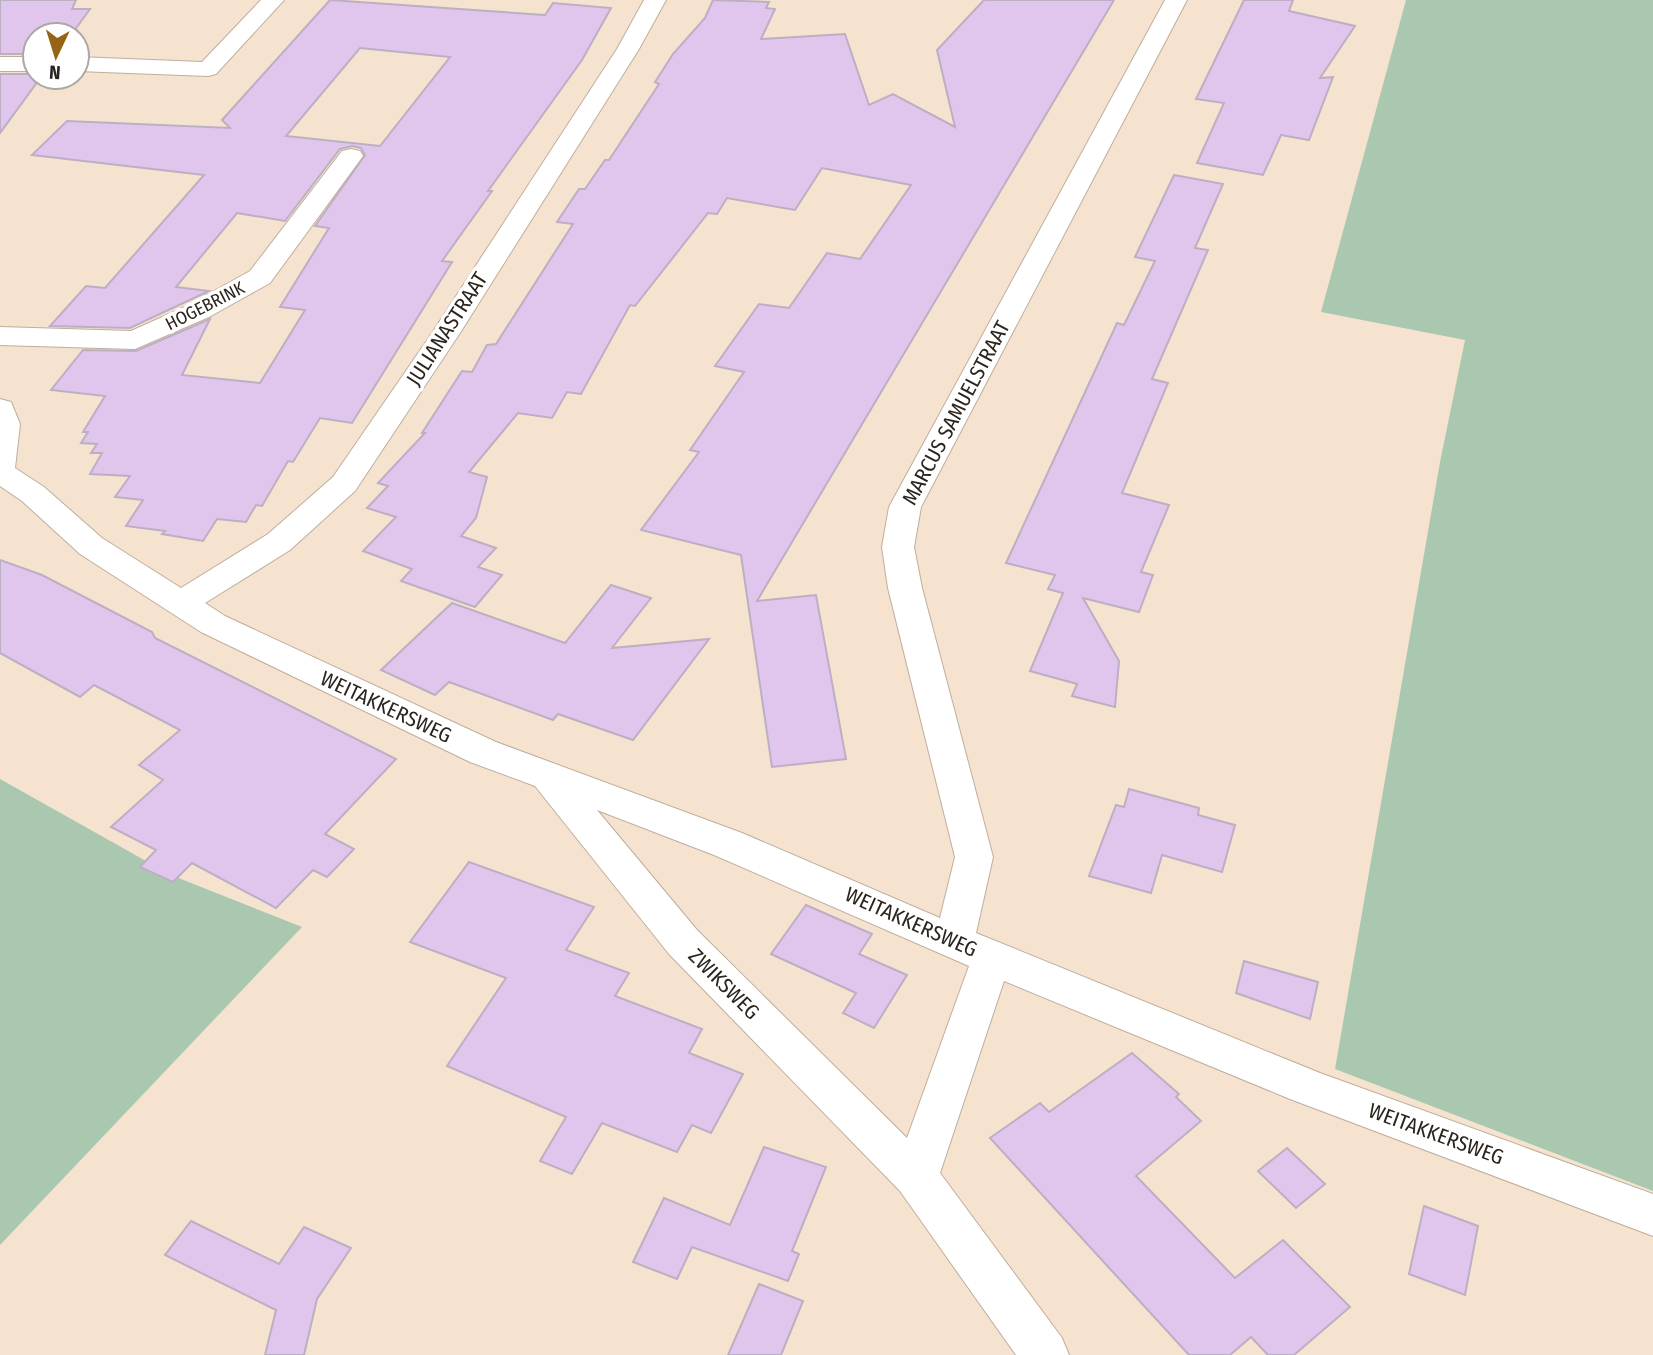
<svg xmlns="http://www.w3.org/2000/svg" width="1653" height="1355" viewBox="0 0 1653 1355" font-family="'Fira Sans Condensed',sans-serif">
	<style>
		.green { fill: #aac8b0 }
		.building { fill: #e0c6ec; stroke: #bcafc3; stroke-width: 2; fill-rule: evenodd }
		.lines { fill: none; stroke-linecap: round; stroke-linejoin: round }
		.street-casing { stroke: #bfae9c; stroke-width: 2 }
		.street { fill: #fff; fill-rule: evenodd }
		.labels { text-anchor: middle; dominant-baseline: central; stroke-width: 7; stroke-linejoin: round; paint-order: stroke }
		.far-street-label { font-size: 18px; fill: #2c251e; stroke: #fff }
		.street-label { font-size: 21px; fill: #2c251e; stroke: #fff }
	</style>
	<rect width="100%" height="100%" fill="#f5e3d0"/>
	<g class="green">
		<path d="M 1406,0 L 1653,0 L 1653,1191 L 1335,1069 L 1440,462 L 1465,340 L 1321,312 Z"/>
		<path d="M 0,779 L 171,875 L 302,927 L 0,1245 Z"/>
	</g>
	<g class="building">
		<path d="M 0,0 L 76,0 L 72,9 L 90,9 L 71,35 L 35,35 L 35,54 L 0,54 Z"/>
		<path d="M 330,0 L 545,15 L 553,3 L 611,8 L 582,60 L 488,191 L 492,191 L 442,261 L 452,262 L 352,423 L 320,418 L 293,462 L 288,461 L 262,506 L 256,505 L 246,522 L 217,519 L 203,541 L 162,534 L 165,531 L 126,526 L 143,500 L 115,497 L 130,476 L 90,474 L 102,453 L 91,453 L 97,444 L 81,443 L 88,432 L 83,432 L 105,396 L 51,390 L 83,350 L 136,351 L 210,319 L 182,375 L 260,383 L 305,310 L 280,307 L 329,228 L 315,226 L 365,155 L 361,148 L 352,146 L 340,149 L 285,221 L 237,213 L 176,287 L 209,291 L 130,328 L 50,326 L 86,286 L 105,288 L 204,175 L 32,155 L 67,121 L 230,128 L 222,120 ZM 360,48 L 450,57 L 380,146 L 286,136 Z"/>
		<path d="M 713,0 L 769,2 L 766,8 L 775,9 L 761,39 L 845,34 L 869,105 L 893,94 L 955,127 L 937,50 L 984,0 L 1114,0 L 757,601 L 816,595 L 846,759 L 772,767 L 741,555 L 641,530 L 699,452 L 690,450 L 744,372 L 715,366 L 759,304 L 789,308 L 827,253 L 860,259 L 911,185 L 822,168 L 795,210 L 727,198 L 717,214 L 708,213 L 635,306 L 630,305 L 581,394 L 567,392 L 552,418 L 518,413 L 469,472 L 487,477 L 476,518 L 461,536 L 496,548 L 478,567 L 502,575 L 475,607 L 401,581 L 412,569 L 363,551 L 396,517 L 367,508 L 388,486 L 378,483 L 425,433 L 422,433 L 462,371 L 472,372 L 487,345 L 496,344 L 573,224 L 557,222 L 579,189 L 585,189 L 605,160 L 609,160 L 659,84 L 655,82 L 673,54 L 705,18 Z"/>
		<path d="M 1244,0 L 1293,0 L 1289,11 L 1355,26 L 1320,78 L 1333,77 L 1309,140 L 1281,135 L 1263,175 L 1197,163 L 1224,103 L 1196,99 Z"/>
		<path d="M 0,74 L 35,74 L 35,77 L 41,77 L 0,133 Z"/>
		<path d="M 1174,175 L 1223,184 L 1195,248 L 1208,250 L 1152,379 L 1168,383 L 1122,493 L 1169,505 L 1141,572 L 1153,575 L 1139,612 L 1083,598 L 1119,661 L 1115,707 L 1072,696 L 1077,684 L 1030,671 L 1063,593 L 1048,589 L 1055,575 L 1006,563 L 1117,323 L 1124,325 L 1155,261 L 1135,257 Z"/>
		<path d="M 0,560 L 42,575 L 152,632 L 155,638 L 396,759 L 325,834 L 354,849 L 327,877 L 313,870 L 276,908 L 192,863 L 173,882 L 140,867 L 156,850 L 111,827 L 163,780 L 139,765 L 180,730 L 94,685 L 80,697 L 0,653 Z"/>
		<path d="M 611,585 L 651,598 L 612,648 L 709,639 L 633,740 L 558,714 L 553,720 L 449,682 L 435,695 L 381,670 L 452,603 L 565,643 Z"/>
		<path d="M 1129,789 L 1199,808 L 1198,815 L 1235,825 L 1222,872 L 1162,855 L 1151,893 L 1089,876 L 1116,805 L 1124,807 Z"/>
		<path d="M 469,862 L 594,907 L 566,950 L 629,973 L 615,996 L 702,1029 L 689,1053 L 743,1074 L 711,1133 L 692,1125 L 677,1152 L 602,1123 L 572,1174 L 540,1161 L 566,1117 L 447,1066 L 506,978 L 410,942 Z"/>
		<path d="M 806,905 L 872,934 L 859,954 L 907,975 L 874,1028 L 843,1013 L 856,993 L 771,954 Z"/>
		<path d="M 1244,961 L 1318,982 L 1310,1019 L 1236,993 Z"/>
		<path d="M 1132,1053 L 1179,1094 L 1176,1097 L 1201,1121 L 1136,1176 L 1235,1278 L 1283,1240 L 1350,1307 L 1294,1355 L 1268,1355 L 1251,1337 L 1230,1355 L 1189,1355 L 990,1138 L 1040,1103 L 1049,1112 Z"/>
		<path d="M 764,1147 L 826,1167 L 792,1251 L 799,1254 L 788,1281 L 692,1247 L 677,1279 L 633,1262 L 664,1198 L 730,1225 Z"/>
		<path d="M 1287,1148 L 1325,1184 L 1296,1208 L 1258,1171 Z"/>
		<path d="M 1424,1206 L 1478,1226 L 1465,1295 L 1409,1274 Z"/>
		<path d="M 191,1221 L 279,1264 L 304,1227 L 351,1248 L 317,1299 L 304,1355 L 265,1355 L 276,1310 L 165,1255 Z"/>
		<path d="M 759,1284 L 803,1301 L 781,1355 L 728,1355 Z"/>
	</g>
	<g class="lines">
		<g class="street-casing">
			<g id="street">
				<path d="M 261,0 L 284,0 L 216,74 L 208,76 L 77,71 L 77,57 L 202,62 Z"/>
				<path d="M 644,0 L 666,0 L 639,49 L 460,333 L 355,491 L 290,550 L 205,603 L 225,616 L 496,742 L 742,833 L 940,918 L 955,857 L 888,588 L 882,547 L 889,507 L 1165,0 L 1187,0 L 921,507 L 914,547 L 922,588 L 993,857 L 976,933 L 1320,1073 L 1653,1194 L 1653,1236 L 1290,1099 L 1004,981 L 940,1173 L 1062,1338 L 1069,1355 L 1016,1355 L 900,1191 L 669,954 L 535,786 L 470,762 L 201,632 L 80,554 L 22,501 L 0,486 L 0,399 L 11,402 L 20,424 L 15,468 L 44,487 L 102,538 L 181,588 L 268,534 L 333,477 L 432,333 L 617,49 ZM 597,810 L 714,855 L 969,966 L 907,1138 L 697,930 Z"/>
				<rect x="0" y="57" width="35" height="14"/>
				<path d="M 351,149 L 360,151 L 363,156 L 270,283 L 209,317 L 135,349 L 0,345 L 0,327 L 131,331 L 189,305 L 250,271 L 342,151 Z"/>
			</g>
		</g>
		<use href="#street" class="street"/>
	</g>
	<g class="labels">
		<g class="far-street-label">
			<text transform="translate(205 306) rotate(-27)">HOGEBRINK</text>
		</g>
		<g class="street-label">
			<text transform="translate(447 329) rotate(-57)">JULIANASTRAAT</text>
			<text transform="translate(956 413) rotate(-62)">MARCUS SAMUELSTRAAT</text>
			<text transform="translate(386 707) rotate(25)">WEITAKKERSWEG</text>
			<text transform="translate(911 922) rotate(24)">WEITAKKERSWEG</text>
			<text transform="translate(724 984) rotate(45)">ZWIKSWEG</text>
			<text transform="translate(1436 1134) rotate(20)">WEITAKKERSWEG</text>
		</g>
	</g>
	<g transform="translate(56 56) rotate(184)"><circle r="33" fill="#ffffff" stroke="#aba8a5" stroke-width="2"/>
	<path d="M0-5L12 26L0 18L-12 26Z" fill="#956414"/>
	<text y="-10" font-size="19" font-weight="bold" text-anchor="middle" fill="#2c251e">N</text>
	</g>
</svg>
